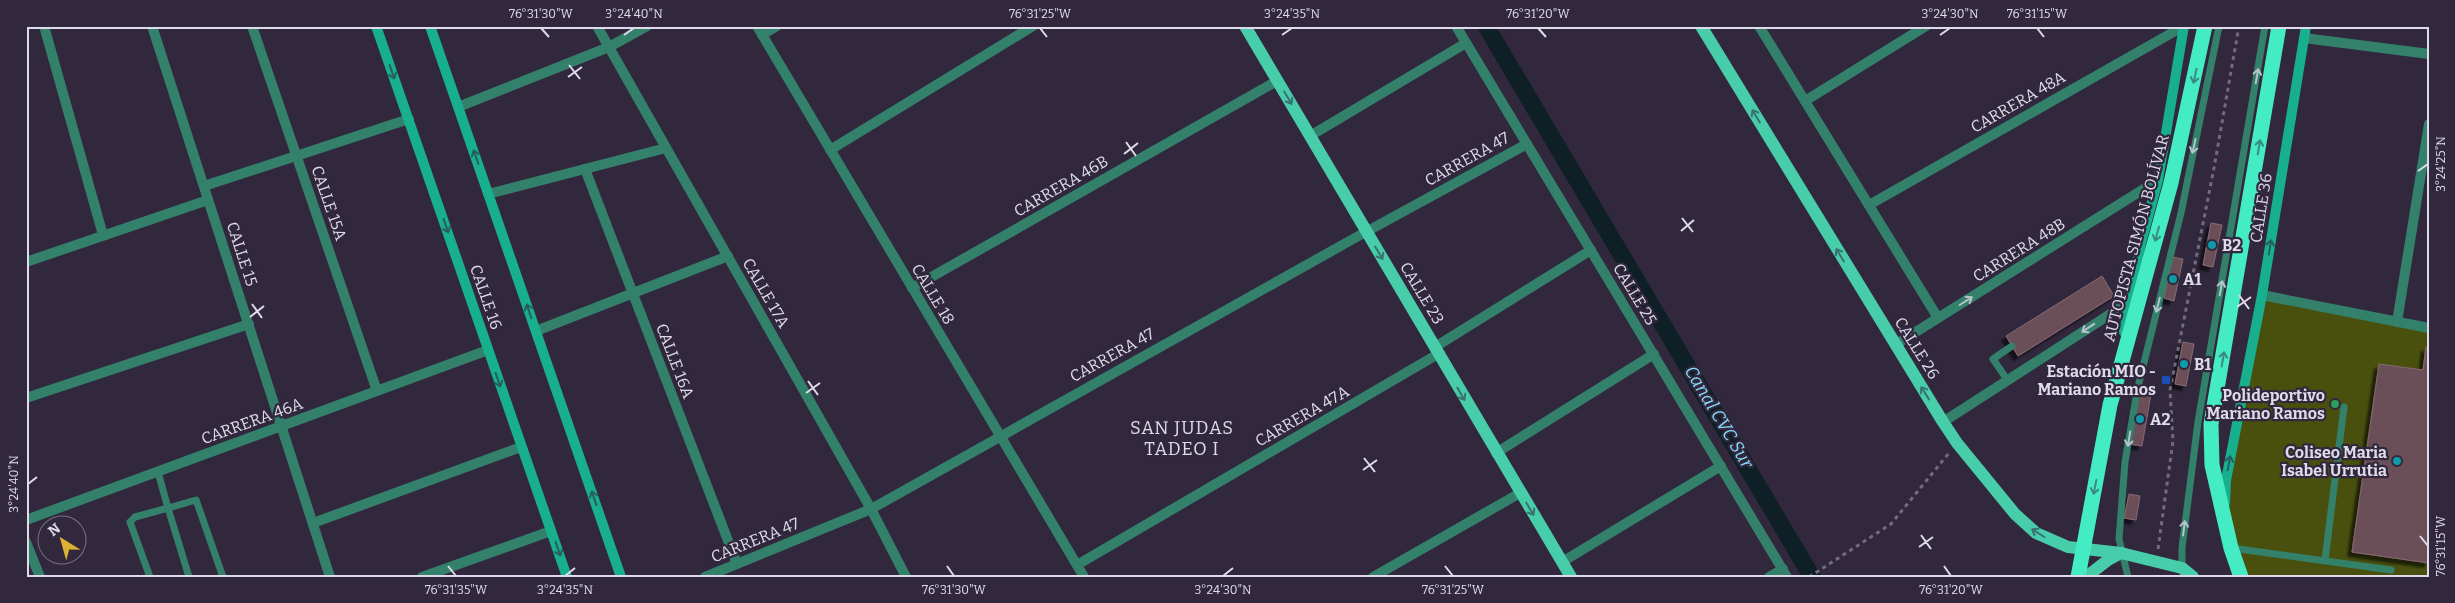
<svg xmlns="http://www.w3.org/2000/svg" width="2455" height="603" viewBox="0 0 2455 603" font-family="Bitter,serif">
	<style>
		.green { fill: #49500e }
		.water { fill: #0e1f25 }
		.building { fill: #6b4f59; stroke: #876973; filter: url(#shadow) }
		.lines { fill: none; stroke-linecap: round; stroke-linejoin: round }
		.path { stroke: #726b7e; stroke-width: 3; stroke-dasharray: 4 4; stroke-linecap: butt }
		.lane { stroke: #33806b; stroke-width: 7 }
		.street { stroke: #33806b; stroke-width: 10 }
		.secondary { stroke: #18af8e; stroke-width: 10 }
		.primary { stroke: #48cdab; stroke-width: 12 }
		.highway { stroke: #44ecc3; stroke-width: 15 }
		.oneway { stroke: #275e5e }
		.oneway2 { stroke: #3a8a80 }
		.oneway3 { stroke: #b5c4ca }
		.oneway4 { stroke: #3b726f }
		.ticks { fill: none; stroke: #e0dbea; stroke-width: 2 }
		.culture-dot { fill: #0f9aa8; stroke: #31283e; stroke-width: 2 }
		.transit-dot { fill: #1a4fb4; stroke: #31283e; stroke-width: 2 }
		.leisure-dot { fill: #2e9e5b; stroke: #31283e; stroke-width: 2 }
		.labels { text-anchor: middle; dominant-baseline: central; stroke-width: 4.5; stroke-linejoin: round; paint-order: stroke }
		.street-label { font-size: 16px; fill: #e0dbea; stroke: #31283e }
		.poi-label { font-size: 16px; font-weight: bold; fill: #e0dbea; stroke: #31283e; text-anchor: start }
		.water-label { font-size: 18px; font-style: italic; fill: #85daf9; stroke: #31283e }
		.neighbourhood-label { font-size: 18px; letter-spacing: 1px; fill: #e0dbea; stroke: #31283e }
		.neatline { fill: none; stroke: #e0dbea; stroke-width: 2 }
		.ticks-label { font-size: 12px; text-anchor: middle; fill: #e0dbea }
	</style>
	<defs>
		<filter id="shadow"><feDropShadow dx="-4.5" dy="4.5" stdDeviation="1" flood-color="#0009"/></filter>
	</defs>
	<rect width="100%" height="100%" fill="#31283e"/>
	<path class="green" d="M 2262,295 L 2429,328 L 2429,577 L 2241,577 L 2224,512 Z"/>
	<path class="water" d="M 1476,26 L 1496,26 L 1822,577 L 1802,577 Z"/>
	<g class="building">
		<path d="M 2211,223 L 2222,225 L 2213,267 L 2203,265 Z"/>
		<path d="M 2172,257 L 2183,259 L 2174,301 L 2164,298 Z"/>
		<path d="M 2102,276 L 2114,296 L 2018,356 L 2006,336 Z"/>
		<path d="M 2183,342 L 2194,344 L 2186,386 L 2175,384 Z"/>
		<path d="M 2426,347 L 2429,347 L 2429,563 L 2352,552 L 2379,364 L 2423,370 Z"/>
		<path d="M 2138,392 L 2151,394 L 2142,446 L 2129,444 Z"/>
		<path d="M 2129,494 L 2140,496 L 2136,520 L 2124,518 Z"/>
	</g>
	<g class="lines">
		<g class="path">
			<path d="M 2158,549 L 2173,441 L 2170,390 L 2214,168 L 2239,26"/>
			<path d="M 1809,577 L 1891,524 L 1949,453"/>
		</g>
		<g class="lane">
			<path d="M 2008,381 L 1993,359 L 2012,346"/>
			<path d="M 2231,548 L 2391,570"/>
			<path d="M 2325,560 L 2344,407"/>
			<path d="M 2182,569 L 2182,548 L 2198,422 L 2265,26"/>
			<path d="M 150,577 L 130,522 L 135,517 L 168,508 L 158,472"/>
			<path d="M 189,577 L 168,508 L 196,500 L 223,577"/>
			<path d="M 2128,577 L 2119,539 L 2125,462 L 2137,391 L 2181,213 L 2219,26"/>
		</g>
		<g class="street">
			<path d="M 44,26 L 103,235"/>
			<path d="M 152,26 L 330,577"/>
			<path d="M 252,26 L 377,391"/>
			<path d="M 597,26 L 871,509 L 906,577"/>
			<path d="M 757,26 L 1084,577"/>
			<path d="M 1456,26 L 1787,577"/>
			<path d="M 1759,26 L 1938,318"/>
			<path d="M 762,35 L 777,26"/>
			<path d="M 2304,38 L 2429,54"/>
			<path d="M 1805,101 L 1926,26"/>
			<path d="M 458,107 L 609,47 L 647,26"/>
			<path d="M 1310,136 L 1466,43"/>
			<path d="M 830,150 L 1033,26"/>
			<path d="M 585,169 L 737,564"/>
			<path d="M 204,186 L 409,119"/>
			<path d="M 488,194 L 666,148"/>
			<path d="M 1869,205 L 2184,26"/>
			<path d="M 26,262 L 208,200"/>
			<path d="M 912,288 L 1277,81"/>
			<path d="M 2262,295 L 2429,328"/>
			<path d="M 2397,322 L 2429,124"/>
			<path d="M 536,331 L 728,256"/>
			<path d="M 1895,345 L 2158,180"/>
			<path d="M 1435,347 L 1591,250"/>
			<path d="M 26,398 L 249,324"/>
			<path d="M 1943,422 L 2129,302"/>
			<path d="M 1496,453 L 1654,354"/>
			<path d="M 26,520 L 488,350"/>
			<path d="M 313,523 L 521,447"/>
			<path d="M 26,542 L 40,577"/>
			<path d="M 1562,562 L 1721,466"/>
			<path d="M 1077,565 L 1438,354"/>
			<path d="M 422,577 L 551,531"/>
			<path d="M 705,577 L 871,509 L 1353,239 L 1527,144"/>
			<path d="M 1373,577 L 1520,493"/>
			<path d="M 1769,577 L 1783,569"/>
		</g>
		<g class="secondary">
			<path d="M 376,26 L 567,577"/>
			<path d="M 430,26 L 621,577"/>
			<path d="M 2124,332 L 2141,243 L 2158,180 L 2184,26"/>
			<path d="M 2225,503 L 2226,480 L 2262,295 L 2306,26"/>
		</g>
		<g class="primary">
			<path d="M 1245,26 L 1571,577"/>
			<path d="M 1701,26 L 1943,422 L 1957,443 L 2015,514 L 2036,533 L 2068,547 L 2121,553 L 2182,568 L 2193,577"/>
			<path d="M 2086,577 L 2108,560 L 2121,553"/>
		</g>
		<g class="highway">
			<path d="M 2078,577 L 2110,405 L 2171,183 L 2205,26"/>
			<path d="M 2241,577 L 2231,548 L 2212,465 L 2211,424 L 2279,26"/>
		</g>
	</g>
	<defs><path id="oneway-shaft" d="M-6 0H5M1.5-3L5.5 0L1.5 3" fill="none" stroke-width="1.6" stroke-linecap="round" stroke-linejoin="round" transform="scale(1.25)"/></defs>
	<g class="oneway">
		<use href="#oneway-shaft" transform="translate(392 72) rotate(71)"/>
		<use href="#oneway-shaft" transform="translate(476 157) rotate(-109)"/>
		<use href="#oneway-shaft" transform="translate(446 226) rotate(71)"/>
		<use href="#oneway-shaft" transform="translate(2270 247) rotate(-81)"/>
		<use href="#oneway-shaft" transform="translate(529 311) rotate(-109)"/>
		<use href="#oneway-shaft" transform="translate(498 380) rotate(71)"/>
		<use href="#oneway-shaft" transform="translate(2229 463) rotate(-79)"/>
		<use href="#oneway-shaft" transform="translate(594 498) rotate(-109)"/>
		<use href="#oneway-shaft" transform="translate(558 549) rotate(71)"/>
	</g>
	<g class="oneway2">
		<use href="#oneway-shaft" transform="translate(2195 76) rotate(102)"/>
		<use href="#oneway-shaft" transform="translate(2259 147) rotate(-80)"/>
		<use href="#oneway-shaft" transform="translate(2157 234) rotate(106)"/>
		<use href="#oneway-shaft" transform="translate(2223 359) rotate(-80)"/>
		<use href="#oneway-shaft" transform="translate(2095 487) rotate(101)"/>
	</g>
	<g class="oneway3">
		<use href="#oneway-shaft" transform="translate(2257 76) rotate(-80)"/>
		<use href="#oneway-shaft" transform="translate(2194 146) rotate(102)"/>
		<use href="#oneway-shaft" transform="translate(2221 288) rotate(-80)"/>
		<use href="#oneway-shaft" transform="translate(1966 301) rotate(-32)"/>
		<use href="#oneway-shaft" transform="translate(2158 305) rotate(104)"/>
		<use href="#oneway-shaft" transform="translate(2088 328) rotate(147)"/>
		<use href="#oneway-shaft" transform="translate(2129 439) rotate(99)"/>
		<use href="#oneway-shaft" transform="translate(2184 528) rotate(-83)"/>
	</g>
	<g class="oneway4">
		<use href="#oneway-shaft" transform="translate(1288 98) rotate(59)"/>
		<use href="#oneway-shaft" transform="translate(1756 116) rotate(-121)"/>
		<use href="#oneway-shaft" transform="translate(1379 253) rotate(59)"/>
		<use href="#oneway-shaft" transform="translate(1840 255) rotate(-121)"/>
		<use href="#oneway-shaft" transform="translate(1925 393) rotate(-122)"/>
		<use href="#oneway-shaft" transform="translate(1461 394) rotate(60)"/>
		<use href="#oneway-shaft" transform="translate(1530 509) rotate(59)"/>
		<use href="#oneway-shaft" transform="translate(2038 533) rotate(-148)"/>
	</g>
	<path class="ticks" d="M 541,28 L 549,37M 1040,28 L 1047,37M 1538,28 L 1546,37M 2037,28 L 2044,37M 624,35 L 634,28M 1282,35 L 1292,28M 1940,35 L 1950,28M 569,65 L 580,79M 568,77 L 582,67M 1126,142 L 1136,156M 1124,154 L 1138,143M 2418,171 L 2428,164M 1682,218 L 1693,232M 1681,231 L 1694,220M 2239,295 L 2249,309M 252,304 L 262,318M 2237,307 L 2251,297M 250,317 L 264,306M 808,381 L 818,395M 806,393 L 820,383M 1364,458 L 1375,472M 1363,470 L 1377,460M 28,484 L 37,477M 1921,535 L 1931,549M 2420,536 L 2428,546M 1919,547 L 1933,537M 448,566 L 456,576M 947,566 L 954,576M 1445,566 L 1453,576M 1944,566 L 1951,576M 565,576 L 575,568M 1223,576 L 1233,568"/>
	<g class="culture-dot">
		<circle cx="2212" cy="245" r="5"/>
		<circle cx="2173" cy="279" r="5"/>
		<circle cx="2184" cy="364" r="5"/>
		<circle cx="2140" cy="419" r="5"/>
		<circle cx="2397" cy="461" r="5"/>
	</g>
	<rect class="transit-dot" x="2161" y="375" width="10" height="10" rx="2.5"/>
	<circle class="leisure-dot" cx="2335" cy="404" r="5"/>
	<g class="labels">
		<g class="street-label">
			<text transform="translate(2018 102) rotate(-30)">CARRERA 48A</text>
			<text transform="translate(1467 159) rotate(-29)">CARRERA 47</text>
			<text transform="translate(1061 186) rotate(-30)">CARRERA 46B</text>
			<text transform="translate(329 203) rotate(71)">CALLE 15A</text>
			<text transform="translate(2261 208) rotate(-81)">CALLE 36</text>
			<text transform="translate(2136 238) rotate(-75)">AUTOPISTA SIMÓN BOLÍVAR</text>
			<text transform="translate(2019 250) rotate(-32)">CARRERA 48B</text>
			<text transform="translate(242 254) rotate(72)">CALLE 15</text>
			<text transform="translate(766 293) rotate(60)">CALLE 17A</text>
			<text transform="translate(1422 293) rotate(59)">CALLE 23</text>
			<text transform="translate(933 294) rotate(59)">CALLE 18</text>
			<text transform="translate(1635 294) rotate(59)">CALLE 25</text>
			<text transform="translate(486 297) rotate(71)">CALLE 16</text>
			<text transform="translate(1917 348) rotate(58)">CALLE 26</text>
			<text transform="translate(1112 355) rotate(-29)">CARRERA 47</text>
			<text transform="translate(675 361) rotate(69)">CALLE 16A</text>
			<text transform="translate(1302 416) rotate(-30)">CARRERA 47A</text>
			<text transform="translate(252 421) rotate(-20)">CARRERA 46A</text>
			<text transform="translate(755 540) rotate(-22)">CARRERA 47</text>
		</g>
		<g class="poi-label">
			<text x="2222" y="245">B2</text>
			<text x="2183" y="279">A1</text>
			<text x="2194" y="364">B1</text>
			<text x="2156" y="371" text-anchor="end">Estación MIO -<tspan x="2156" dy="18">Mariano Ramos</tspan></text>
			<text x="2325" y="395" text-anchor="end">Polideportivo<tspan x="2325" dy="18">Mariano Ramos</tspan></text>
			<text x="2150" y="419">A2</text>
			<text x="2387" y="452" text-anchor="end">Coliseo Maria<tspan x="2387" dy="18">Isabel Urrutia</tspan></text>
		</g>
		<g class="water-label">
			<text transform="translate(1719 417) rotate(59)">Canal CVC Sur</text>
		</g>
		<g class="neighbourhood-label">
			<text x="1182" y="428">SAN JUDAS<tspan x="1182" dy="21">TADEO I</tspan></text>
		</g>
	</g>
	<rect width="2455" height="603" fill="none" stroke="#31283e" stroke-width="55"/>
	<g transform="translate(62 540) rotate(323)"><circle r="24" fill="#31283e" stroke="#777083"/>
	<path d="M0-4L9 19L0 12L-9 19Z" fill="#ddb133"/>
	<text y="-8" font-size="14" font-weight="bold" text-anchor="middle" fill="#e0dbea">N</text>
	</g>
	<rect x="28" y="28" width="2400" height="548" class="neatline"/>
	<g class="ticks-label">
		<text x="541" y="18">76°31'30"W</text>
		<text x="634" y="18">3°24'40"N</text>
		<text x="1040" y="18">76°31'25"W</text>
		<text x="1292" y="18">3°24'35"N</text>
		<text x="1538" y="18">76°31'20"W</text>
		<text x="1950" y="18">3°24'30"N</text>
		<text x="2037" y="18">76°31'15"W</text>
		<text transform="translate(2441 164) rotate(-90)" y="4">3°24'25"N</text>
		<text transform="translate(14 484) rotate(-90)" y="4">3°24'40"N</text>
		<text transform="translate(2441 546) rotate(-90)" y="4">76°31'15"W</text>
		<text x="456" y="594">76°31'35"W</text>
		<text x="565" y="594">3°24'35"N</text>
		<text x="954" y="594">76°31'30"W</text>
		<text x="1223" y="594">3°24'30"N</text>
		<text x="1453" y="594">76°31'25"W</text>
		<text x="1951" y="594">76°31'20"W</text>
	</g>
</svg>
